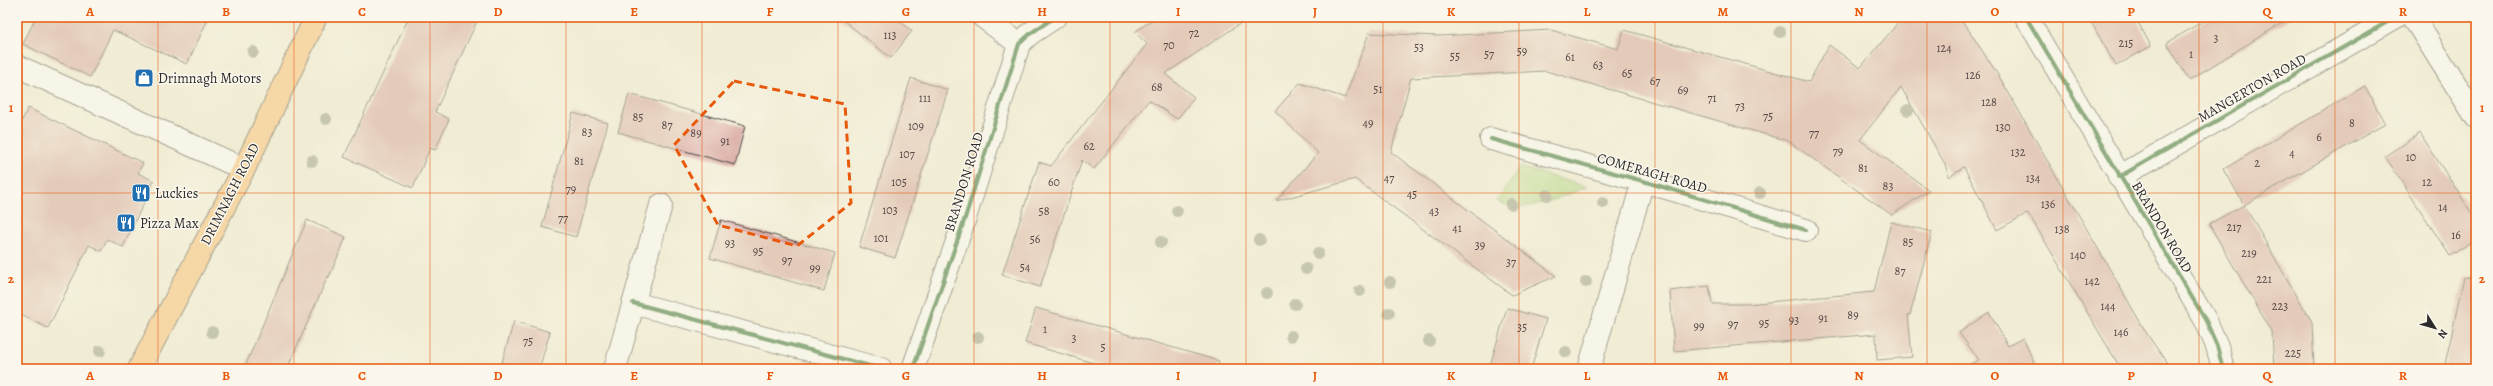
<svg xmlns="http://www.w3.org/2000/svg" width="2493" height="386" viewBox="0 0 2493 386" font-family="Alegreya,serif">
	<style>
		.green { fill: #aed782; stroke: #6c8156 }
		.building { fill: #d5a19a }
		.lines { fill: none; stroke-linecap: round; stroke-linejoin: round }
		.minor-casing { stroke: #494844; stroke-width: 24 }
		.major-casing { stroke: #494844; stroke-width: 24 }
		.minor { stroke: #fff; stroke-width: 22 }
		.major { stroke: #fdbc6f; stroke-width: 22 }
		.cycleway-casing { stroke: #fbf7ec; stroke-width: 6 }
		.cycleway { stroke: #1b5e20; stroke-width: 4 }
		.tree { fill: #969a83 }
		.marked { fill: none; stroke: #e8590c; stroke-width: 3; stroke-dasharray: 8 5; stroke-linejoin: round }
		.grid { fill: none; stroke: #e8590c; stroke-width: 1; stroke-opacity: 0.55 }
		.labels { text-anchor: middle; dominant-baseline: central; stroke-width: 3; stroke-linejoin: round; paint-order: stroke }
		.number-label { font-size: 12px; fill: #564847 }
		.poi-label { font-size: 14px; fill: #2b2b2b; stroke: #fbf7ec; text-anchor: start }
		.street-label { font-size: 14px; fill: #2b2b2b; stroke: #fbf7ec }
		.neatline { fill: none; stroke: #e8590c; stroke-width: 1.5 }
		.grid-label { font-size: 13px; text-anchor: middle; font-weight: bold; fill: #e8590c }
	</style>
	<rect width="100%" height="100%" fill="#fbf7ec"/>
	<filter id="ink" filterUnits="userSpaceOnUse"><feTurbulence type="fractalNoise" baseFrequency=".025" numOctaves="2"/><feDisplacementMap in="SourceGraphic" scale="8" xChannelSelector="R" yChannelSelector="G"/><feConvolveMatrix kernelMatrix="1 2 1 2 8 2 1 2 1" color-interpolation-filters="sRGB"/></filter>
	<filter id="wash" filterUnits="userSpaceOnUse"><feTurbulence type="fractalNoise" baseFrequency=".012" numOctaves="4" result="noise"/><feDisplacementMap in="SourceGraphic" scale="16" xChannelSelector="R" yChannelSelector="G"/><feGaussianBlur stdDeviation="0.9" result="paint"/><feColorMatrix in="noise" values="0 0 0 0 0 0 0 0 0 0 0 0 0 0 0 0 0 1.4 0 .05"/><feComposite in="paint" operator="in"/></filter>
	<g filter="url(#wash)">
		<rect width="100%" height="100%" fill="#f1ecd4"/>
		<path class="green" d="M 1520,167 L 1587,187 L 1550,201 L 1515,209 L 1497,201 Z"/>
		<g id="blocks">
			<g class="building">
				<path d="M 36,17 L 209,17 L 187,64 L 113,30 L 90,77 L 23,44 Z"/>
				<path d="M 409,17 L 479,17 L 435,112 L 449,119 L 435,150 L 430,148 L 413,188 L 344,157 Z"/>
				<path d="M 839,17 L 895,17 L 912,31 L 891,58 Z"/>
				<path d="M 1156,17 L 1250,17 L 1165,74 L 1194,97 L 1177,119 L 1149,100 L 1094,169 L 1082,160 L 1040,287 L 1002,275 L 1039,162 L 1051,166 L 1147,44 L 1135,32 Z"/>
				<path d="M 1903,17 L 1956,17 L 1966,26 L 2000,78 L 2147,334 L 2171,369 L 2121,369 L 2028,213 L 1997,230 L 1964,167 L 1949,177 L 1945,164 L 1901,87 L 1860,140 L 1929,190 L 1892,215 L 1788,141 L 1546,71 L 1411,78 L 1391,152 L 1556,276 L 1512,295 L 1355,179 L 1276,201 L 1318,153 L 1275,111 L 1300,83 L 1345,98 L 1369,33 L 1439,36 L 1551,30 L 1618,49 L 1624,30 L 1809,82 L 1829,45 L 1860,68 Z"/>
				<path d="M 2088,17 L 2135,17 L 2151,46 L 2116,66 Z"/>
				<path d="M 2210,17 L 2292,17 L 2189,80 L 2167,43 Z"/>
				<path d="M 911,78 L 948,90 L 895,258 L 859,247 Z"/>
				<path d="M 2365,86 L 2385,124 L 2244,205 L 2224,169 Z"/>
				<path d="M 629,94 L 745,126 L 735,165 L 618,132 Z"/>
				<path d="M 28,108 L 143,163 L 138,173 L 154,181 L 123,247 L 107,239 L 101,251 L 89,245 L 48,328 L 17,313 L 17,131 Z"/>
				<path d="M 573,113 L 608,123 L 576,237 L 542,227 Z"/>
				<path d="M 2420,133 L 2476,220 L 2476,239 L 2450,256 L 2385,156 Z"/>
				<path d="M 2244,205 L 2312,322 L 2314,369 L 2274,369 L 2272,332 L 2209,224 Z"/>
				<path d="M 307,220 L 346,237 L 329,277 L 328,276 L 287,369 L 244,369 Z"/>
				<path d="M 721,220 L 835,253 L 824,291 L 710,258 Z"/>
				<path d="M 1891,222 L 1932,232 L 1910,315 L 1908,314 L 1912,357 L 1877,360 L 1876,334 L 1674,351 L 1670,291 L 1709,286 L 1712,304 L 1747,304 L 1874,292 Z"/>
				<path d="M 2464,277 L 2476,278 L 2476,369 L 2444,369 Z"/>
				<path d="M 1036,308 L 1219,361 L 1218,369 L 1114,369 L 1025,343 Z"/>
				<path d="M 1507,308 L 1546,319 L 1531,369 L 1489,369 Z"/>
				<path d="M 1989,312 L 2008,346 L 2023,338 L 2037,369 L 1962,369 L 1979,360 L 1959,333 Z"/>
				<path d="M 514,321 L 550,332 L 539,369 L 500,369 Z"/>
			</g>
		</g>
	</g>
	<g filter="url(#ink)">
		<use href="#blocks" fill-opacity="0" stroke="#494844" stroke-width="1"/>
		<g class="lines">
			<g class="minor-casing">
				<g id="minor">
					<path d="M 983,17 L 1019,44"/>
					<path d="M 2026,17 L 2206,321 L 2217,346 L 2223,369"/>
					<path d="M 2413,17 L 2476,117"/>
					<path d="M 17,66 L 244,169"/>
					<path d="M 1491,139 L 1643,181 L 1806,230"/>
					<path d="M 2119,177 L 2396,17"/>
					<path d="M 633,303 L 881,369"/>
					<path d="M 615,369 L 661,205"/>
					<path d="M 913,369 L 965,218 L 1019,44 L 1031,33 L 1055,17"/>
					<path d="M 1589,369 L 1643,181"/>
				</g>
			</g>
			<g class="major-casing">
				<path id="major" d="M 139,369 L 244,169 L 316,17"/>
			</g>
			<use href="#minor" class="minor"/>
			<use href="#major" class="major"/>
			<g class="cycleway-casing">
				<g id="cycleway">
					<path d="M 2026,17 L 2206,321 L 2217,346 L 2223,369"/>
					<path d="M 1491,139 L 1643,181 L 1806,230"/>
					<path d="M 2119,177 L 2396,17"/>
					<path d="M 633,303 L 881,369"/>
					<path d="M 913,369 L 965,218 L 1019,44 L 1031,33 L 1055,17"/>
				</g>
			</g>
			<use href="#cycleway" class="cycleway"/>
		</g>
		<g class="tree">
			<circle cx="1780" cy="32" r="6"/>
			<circle cx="253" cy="52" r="6"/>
			<circle cx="1908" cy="110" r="6"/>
			<circle cx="326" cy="119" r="6"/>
			<circle cx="312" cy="161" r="6"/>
			<circle cx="1760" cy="193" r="6"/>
			<circle cx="1547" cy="195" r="6"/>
			<circle cx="1603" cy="203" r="6"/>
			<circle cx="1511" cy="204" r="6"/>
			<circle cx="1177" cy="211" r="6"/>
			<circle cx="1259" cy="240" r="6"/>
			<circle cx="1161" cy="242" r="6"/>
			<circle cx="1318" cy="253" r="6"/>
			<circle cx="1306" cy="269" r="6"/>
			<circle cx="1390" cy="282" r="6"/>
			<circle cx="1586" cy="282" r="6"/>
			<circle cx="1360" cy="291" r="6"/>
			<circle cx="1267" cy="293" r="6"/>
			<circle cx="1295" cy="304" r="6"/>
			<circle cx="1389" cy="313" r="6"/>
			<circle cx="212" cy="332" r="6"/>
			<circle cx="1291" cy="336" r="6"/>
			<circle cx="978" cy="337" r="6"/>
			<circle cx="1429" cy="341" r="6"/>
			<circle cx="100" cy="351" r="6"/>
			<circle cx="1566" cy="352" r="6"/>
		</g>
	</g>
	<path d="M0 0H2493V386H0ZM 734,81 L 845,104 L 851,203 L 797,246 L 718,225 L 674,145 Z" fill="#f1ecd4" fill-opacity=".55" fill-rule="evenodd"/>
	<path class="marked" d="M 734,81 L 845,104 L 851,203 L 797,246 L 718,225 L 674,145 Z"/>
	<path class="grid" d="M 158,17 L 158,369M 294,17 L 294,369M 430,17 L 430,369M 566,17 L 566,369M 702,17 L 702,369M 838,17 L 838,369M 974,17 L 974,369M 1110,17 L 1110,369M 1246,17 L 1246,369M 1383,17 L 1383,369M 1519,17 L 1519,369M 1655,17 L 1655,369M 1791,17 L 1791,369M 1927,17 L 1927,369M 2063,17 L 2063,369M 2199,17 L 2199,369M 2335,17 L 2335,369M 17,193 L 2476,193"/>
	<defs>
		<g id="shop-square" transform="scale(1)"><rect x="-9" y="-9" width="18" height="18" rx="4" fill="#1f6fb2" stroke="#fbf7ec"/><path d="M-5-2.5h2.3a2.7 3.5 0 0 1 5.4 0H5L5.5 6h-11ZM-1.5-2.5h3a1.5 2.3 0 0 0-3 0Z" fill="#fff"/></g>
		<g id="restaurant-square" transform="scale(1)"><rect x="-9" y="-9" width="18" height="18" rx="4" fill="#1f6fb2" stroke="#fbf7ec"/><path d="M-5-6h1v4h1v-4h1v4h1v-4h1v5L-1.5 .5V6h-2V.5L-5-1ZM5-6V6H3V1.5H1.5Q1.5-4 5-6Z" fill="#fff"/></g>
	</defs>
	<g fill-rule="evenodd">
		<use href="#shop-square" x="144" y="78"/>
		<use href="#restaurant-square" x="141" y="193"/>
		<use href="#restaurant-square" x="126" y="223"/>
	</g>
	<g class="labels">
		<g class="number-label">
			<text x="1194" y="33">72</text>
			<text x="890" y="35">113</text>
			<text x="2216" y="38">3</text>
			<text x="2126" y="43">215</text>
			<text x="1169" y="45">70</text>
			<text x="1419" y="47">53</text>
			<text x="1944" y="48">124</text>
			<text x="1522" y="51">59</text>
			<text x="1489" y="54">57</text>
			<text x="2191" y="54">1</text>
			<text x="1455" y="56">55</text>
			<text x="1570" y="57">61</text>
			<text x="1598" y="65">63</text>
			<text x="1627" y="73">65</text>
			<text x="1973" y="75">126</text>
			<text x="1655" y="81">67</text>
			<text x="1157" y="87">68</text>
			<text x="1378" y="89">51</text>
			<text x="1683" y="90">69</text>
			<text x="925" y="98">111</text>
			<text x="1712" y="98">71</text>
			<text x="1989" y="102">128</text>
			<text x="1740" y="106">73</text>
			<text x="1768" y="116">75</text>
			<text x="638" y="117">85</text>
			<text x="1368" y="123">49</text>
			<text x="2352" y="123">8</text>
			<text x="667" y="125">87</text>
			<text x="916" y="126">109</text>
			<text x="2003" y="127">130</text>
			<text x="587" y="132">83</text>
			<text x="696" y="133">89</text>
			<text x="1814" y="133">77</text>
			<text x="2319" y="137">6</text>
			<text x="725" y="141">91</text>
			<text x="1089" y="146">62</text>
			<text x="1838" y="151">79</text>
			<text x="2018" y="152">132</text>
			<text x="2292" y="153">4</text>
			<text x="907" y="154">107</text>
			<text x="2411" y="157">10</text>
			<text x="579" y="161">81</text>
			<text x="2257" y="163">2</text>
			<text x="1863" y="168">81</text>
			<text x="1389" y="178">47</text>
			<text x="2033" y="178">134</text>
			<text x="899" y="182">105</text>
			<text x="1054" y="182">60</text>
			<text x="2427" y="182">12</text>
			<text x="1888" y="186">83</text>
			<text x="571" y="189">79</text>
			<text x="1412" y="194">45</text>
			<text x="2048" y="204">136</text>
			<text x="2443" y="207">14</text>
			<text x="890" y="210">103</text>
			<text x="1044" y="211">58</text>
			<text x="1434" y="211">43</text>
			<text x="563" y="218">77</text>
			<text x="2234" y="227">217</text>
			<text x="1457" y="228">41</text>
			<text x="2062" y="229">138</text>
			<text x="2456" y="235">16</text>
			<text x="881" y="238">101</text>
			<text x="1035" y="239">56</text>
			<text x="1908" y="242">85</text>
			<text x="730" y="243">93</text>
			<text x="1480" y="245">39</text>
			<text x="758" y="251">95</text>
			<text x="2249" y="253">219</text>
			<text x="2078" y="255">140</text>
			<text x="787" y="260">97</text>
			<text x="1511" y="262">37</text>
			<text x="1025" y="267">54</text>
			<text x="815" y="268">99</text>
			<text x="1900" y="271">87</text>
			<text x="2264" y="279">221</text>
			<text x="2092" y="281">142</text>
			<text x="2108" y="306">144</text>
			<text x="2280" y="306">223</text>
			<text x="1853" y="315">89</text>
			<text x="1823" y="318">91</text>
			<text x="1794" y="320">93</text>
			<text x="1764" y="323">95</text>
			<text x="1733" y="324">97</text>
			<text x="1699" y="326">99</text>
			<text x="1522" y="327">35</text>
			<text x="1045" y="329">1</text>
			<text x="2121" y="332">146</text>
			<text x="1074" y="338">3</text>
			<text x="528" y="341">75</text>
			<text x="1103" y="347">5</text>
			<text x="2293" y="353">225</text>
		</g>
		<g class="poi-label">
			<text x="158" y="78">Drimnagh Motors</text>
			<text x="155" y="193">Luckies</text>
			<text x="140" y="223">Pizza Max</text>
		</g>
		<g class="street-label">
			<text transform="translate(2252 88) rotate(-30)">MANGERTON ROAD</text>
			<text transform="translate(1652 173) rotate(16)">COMERAGH ROAD</text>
			<text transform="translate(964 182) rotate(-73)">BRANDON ROAD</text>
			<text transform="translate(230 194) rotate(-63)">DRIMNAGH ROAD</text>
			<text transform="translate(2162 227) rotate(59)">BRANDON ROAD</text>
		</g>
	</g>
	<rect width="2493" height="386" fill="none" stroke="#fbf7ec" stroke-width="44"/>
	<g transform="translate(2435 328) rotate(127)" stroke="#fbf7ec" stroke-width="3" paint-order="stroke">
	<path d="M0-3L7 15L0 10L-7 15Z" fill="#2b2b2b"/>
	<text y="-6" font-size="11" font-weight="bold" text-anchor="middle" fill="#2b2b2b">N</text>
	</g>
	<rect x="22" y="22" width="2449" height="342" class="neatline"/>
	<g class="grid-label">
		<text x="90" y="16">A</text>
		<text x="226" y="16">B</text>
		<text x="362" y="16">C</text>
		<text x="498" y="16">D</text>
		<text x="634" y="16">E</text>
		<text x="770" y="16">F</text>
		<text x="906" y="16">G</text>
		<text x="1042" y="16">H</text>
		<text x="1178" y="16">I</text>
		<text x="1315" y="16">J</text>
		<text x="1451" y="16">K</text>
		<text x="1587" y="16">L</text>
		<text x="1723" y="16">M</text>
		<text x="1859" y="16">N</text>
		<text x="1995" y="16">O</text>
		<text x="2131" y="16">P</text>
		<text x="2267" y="16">Q</text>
		<text x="2403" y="16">R</text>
		<text x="11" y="112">1</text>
		<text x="2482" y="112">1</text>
		<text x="11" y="283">2</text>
		<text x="2482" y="283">2</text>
		<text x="90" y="380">A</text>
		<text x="226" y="380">B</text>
		<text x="362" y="380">C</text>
		<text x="498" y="380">D</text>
		<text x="634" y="380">E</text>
		<text x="770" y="380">F</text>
		<text x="906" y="380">G</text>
		<text x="1042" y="380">H</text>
		<text x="1178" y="380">I</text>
		<text x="1315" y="380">J</text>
		<text x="1451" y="380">K</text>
		<text x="1587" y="380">L</text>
		<text x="1723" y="380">M</text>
		<text x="1859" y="380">N</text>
		<text x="1995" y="380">O</text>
		<text x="2131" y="380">P</text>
		<text x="2267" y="380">Q</text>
		<text x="2403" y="380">R</text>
	</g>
</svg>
